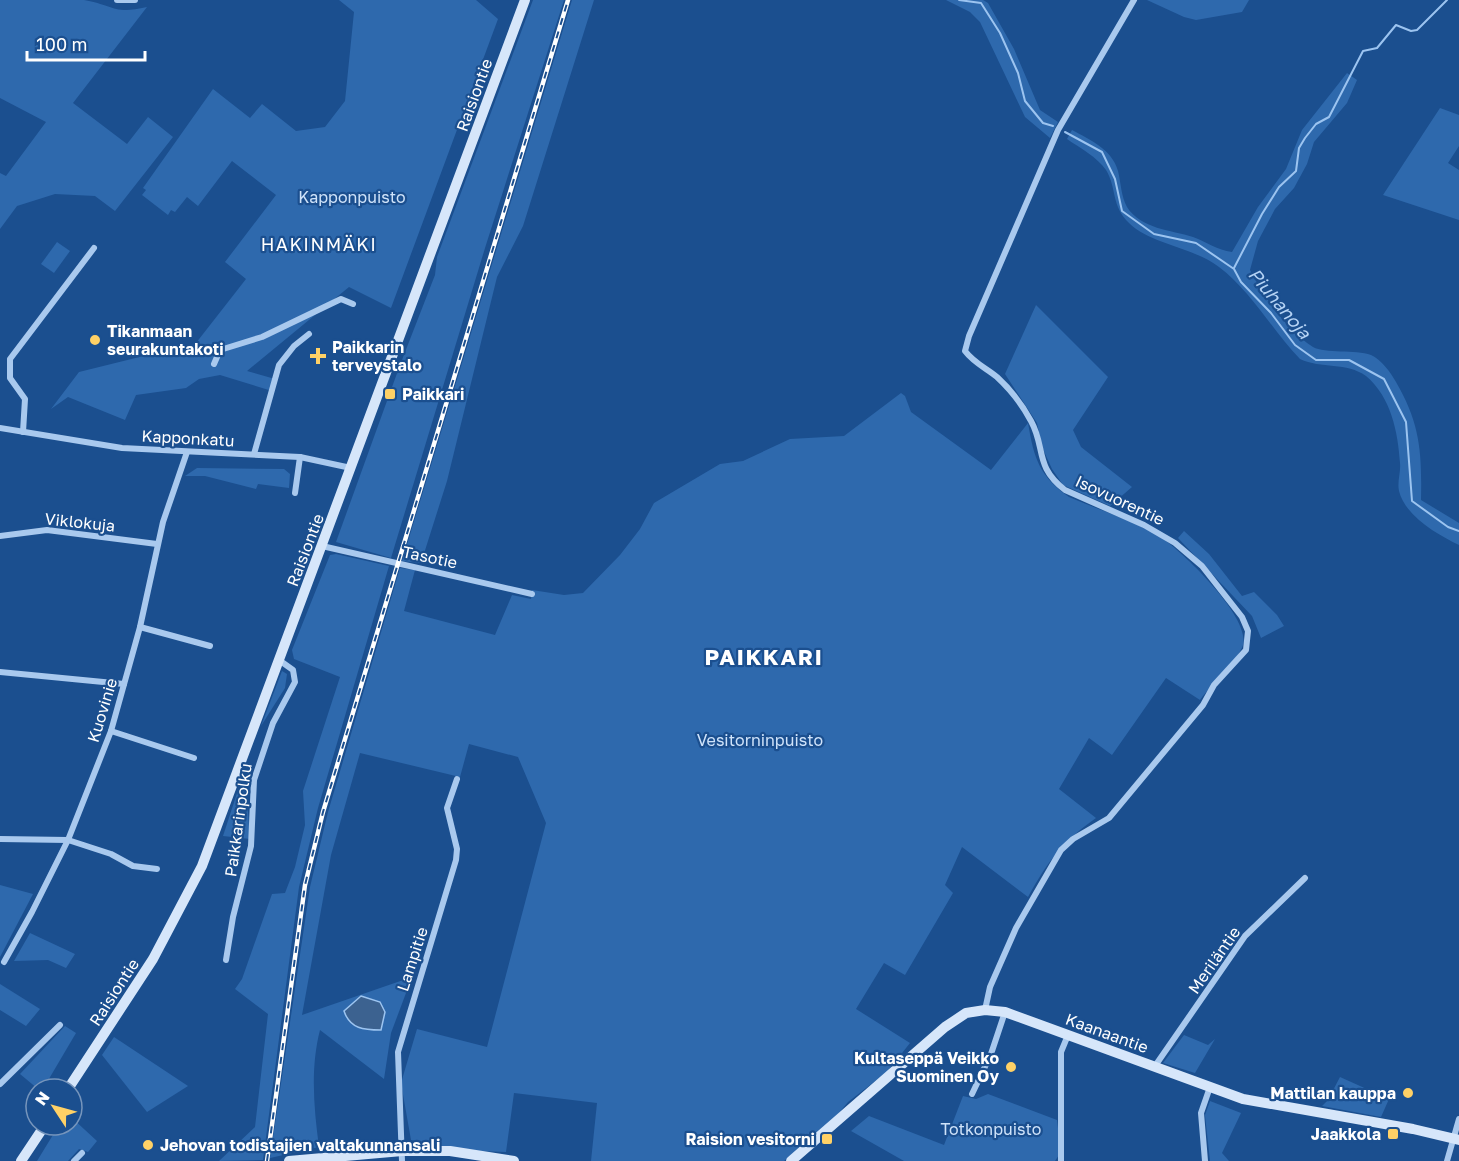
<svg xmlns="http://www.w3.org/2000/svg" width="1459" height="1161" viewBox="0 0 1459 1161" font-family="'Golos Text',sans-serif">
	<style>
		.green { fill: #2e69ad }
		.water { fill: #3c6290; stroke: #9cc4f0; stroke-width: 1.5 }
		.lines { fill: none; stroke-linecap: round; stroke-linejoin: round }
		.stream { stroke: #9cc4f0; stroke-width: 2 }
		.street { stroke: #a9c9ee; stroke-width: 6 }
		.secondary { stroke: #d6e6fa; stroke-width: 10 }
		.rail-casing { stroke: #fff; stroke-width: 4.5 }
		.rail { stroke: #1b4f8f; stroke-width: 2; stroke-dasharray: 7; stroke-linecap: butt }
		.poi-dot { fill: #ffd166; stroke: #1b4f8f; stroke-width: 2 }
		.labels { text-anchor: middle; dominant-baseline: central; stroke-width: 4.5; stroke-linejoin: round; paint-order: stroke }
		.street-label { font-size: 16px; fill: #fff; stroke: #1b4f8f }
		.park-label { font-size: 16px; fill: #cfe3fa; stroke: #1b4f8f }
		.poi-label { font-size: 16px; font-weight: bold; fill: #fff; stroke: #1b4f8f; text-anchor: start }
		.neighbourhood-label { font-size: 18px; letter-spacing: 1.5px; fill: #fff; stroke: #1b4f8f }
		.water-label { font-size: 18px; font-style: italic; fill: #b5d3f5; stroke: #1b4f8f }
		.district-label { font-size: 22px; font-weight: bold; letter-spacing: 1.5px; fill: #fff; stroke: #1b4f8f }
	</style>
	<rect width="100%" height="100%" fill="#1b4f8f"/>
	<g class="green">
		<path d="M 0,0 C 25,0 60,0 84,0 C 113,5 114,15 147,7 L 73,103 L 127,144 L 148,117 L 173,137 L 115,211 L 95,196 L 55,194 L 17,206 L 0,229 L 0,173 L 6,176 L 46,122 L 0,98 Z"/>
		<path d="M 339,0 L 476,0 L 498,19 L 391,308 L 349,287 L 247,371 L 275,379 L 272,391 L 220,375 L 199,379 L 186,388 L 136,395 L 125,420 L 68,397 L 51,409 L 79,372 L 196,343 L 246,279 L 225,262 L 276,195 L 232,161 L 198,206 L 187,197 L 175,212 L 171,210 L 168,215 L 142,195 L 146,190 L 143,188 L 213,89 L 250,118 L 262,104 L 296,131 L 325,127 L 345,101 L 354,12 Z"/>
		<path d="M 533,0 L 564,0 L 485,248 L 391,558 L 336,542 L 400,365 L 435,275 L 437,257 Z"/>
		<path d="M 572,0 L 594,0 L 523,226 L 497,277 L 447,481 L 421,563 L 402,561 Z"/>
		<path d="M 946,0 L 983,0 L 988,3 L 1014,49 L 1040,110 L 1058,122 L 1050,138 L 1025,117 L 980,22 L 970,12 Z"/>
		<path d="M 1147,0 L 1249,0 L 1242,12 L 1196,20 L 1184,17 Z"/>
		<path d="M 1347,73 L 1357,80 L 1347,103 L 1314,142 L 1307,164 L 1294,188 L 1275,209 L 1258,241 L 1250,270 C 1264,297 1287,331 1313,347 C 1325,354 1355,349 1371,355 C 1381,359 1391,373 1396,382 C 1420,423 1422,452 1421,500 L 1459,523 L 1459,545 C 1438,535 1405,516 1399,491 C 1397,482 1401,472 1400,463 C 1398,432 1391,397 1366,376 C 1347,362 1321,369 1300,359 C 1272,330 1251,291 1219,267 C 1193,247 1150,244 1129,223 C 1111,206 1117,188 1106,170 C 1097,157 1080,148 1067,139 L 1072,130 C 1090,140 1112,149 1118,171 C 1121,183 1121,196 1127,207 C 1141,229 1171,230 1193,237 C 1207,242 1217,250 1232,252 L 1258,207 L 1286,169 L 1302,130 Z"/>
		<path d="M 1440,108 L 1459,115 L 1459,146 L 1448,163 L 1459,170 L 1459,220 L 1383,195 Z"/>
		<path d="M 57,242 L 70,251 L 54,273 L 41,264 Z"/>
		<path d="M 1036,305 L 1108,377 L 1073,430 L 1081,447 L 1132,487 L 1110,506 L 1063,485 L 1052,469 L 1042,447 L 1037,423 L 1005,374 Z"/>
		<path d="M 901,393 L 905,396 L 911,412 L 991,470 L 1028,423 C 1034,458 1039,476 1069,497 C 1099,510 1135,521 1162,538 C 1184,553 1251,618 1243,645 C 1238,661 1211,685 1200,700 L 1166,678 L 1112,755 L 1089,738 L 1059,789 L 1096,818 C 1062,842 1048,861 1028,897 L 962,847 L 945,885 L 953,893 L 905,975 L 884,963 L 856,1009 L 910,1043 L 887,1072 L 848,1102 L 838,1114 L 784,1161 L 591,1161 L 597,1103 L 514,1093 L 506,1152 L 450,1150 L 411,1140 L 401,1083 L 417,1029 L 487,1047 L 546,823 L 518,757 L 469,744 L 460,777 L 360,753 L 331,855 L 302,1015 L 412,977 L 391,1033 L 384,1079 L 320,1030 C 310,1069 314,1109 319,1147 L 270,1158 L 310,887 L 328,812 L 400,568 L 415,570 L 404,611 L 495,635 L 512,595 L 531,599 L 532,590 L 564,595 L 583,593 L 620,555 L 640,529 L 654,503 L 720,464 L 743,461 L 790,439 L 844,436 Z"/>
		<path d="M 197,468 L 284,469 L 290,474 L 289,488 L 258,484 L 256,489 L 205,476 L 185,476 Z"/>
		<path d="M 1184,531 L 1209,554 L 1242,596 L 1254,592 L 1277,615 L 1284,626 L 1261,638 L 1252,616 L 1178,538 Z"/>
		<path d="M 336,554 L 389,566 L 318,808 L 299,887 L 263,1160 L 219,1161 L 255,1127 L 268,1014 L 235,989 L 242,979 L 272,894 L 285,893 L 295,867 L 305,825 L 303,791 L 340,677 L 294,659 L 292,650 L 330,555 Z"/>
		<path d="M 282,671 L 287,674 L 285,688 L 261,726 Z"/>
		<path d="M 241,781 L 246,785 L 250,839 L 223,836 Z"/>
		<path d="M 0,885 L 33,894 L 0,957 Z"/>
		<path d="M 30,933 L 75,954 L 66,968 L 48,960 L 14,961 Z"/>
		<path d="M 0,984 L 40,1009 L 26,1026 L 0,1010 Z"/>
		<path d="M 65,1026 L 76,1033 L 43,1089 L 38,1089 L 20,1074 Z"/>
		<path d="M 1184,1035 L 1208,1045 L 1215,1039 L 1195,1073 L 1163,1063 Z"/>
		<path d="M 114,1037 L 188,1086 L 147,1112 L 102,1055 Z"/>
		<path d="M 1340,1077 L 1389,1099 L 1381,1117 L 1322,1106 L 1328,1100 Z"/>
		<path d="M 988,1094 L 1057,1120 L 1061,1152 L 1055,1161 L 904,1161 L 851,1131 L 869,1116 L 944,1145 L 963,1096 L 976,1099 Z"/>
		<path d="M 1210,1101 L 1241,1113 L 1222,1153 L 1229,1161 L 1210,1161 L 1205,1115 Z"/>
		<path d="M 72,1118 L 97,1141 L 88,1152 L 79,1149 L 68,1161 L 37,1161 L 59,1125 L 72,1125 Z"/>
	</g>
	<path class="water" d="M 361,996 L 380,1002 L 385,1012 L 381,1030 C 364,1030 350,1029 344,1011 Z"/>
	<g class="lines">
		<g class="stream">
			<path d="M 959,0 L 981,3 L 1000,33 L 1018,73 L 1025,101 L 1043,123 L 1053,126"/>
			<path d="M 1065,132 L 1102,152 L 1115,179 L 1122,211 L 1154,234 L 1196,243 L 1234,269 L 1241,282 L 1271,313 L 1295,345 L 1316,360 L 1349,360 L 1384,379 L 1406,422 L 1412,501 L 1448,527 L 1459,531"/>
			<path d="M 1234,268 L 1262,214 L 1279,187 L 1296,171 L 1299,148 L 1305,138 L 1316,124 L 1329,117 L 1363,51 L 1377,48 L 1396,25 L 1411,31 L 1417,30 L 1447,0"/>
		</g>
		<g class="street">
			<path d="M 117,0 L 135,0"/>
			<path d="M 214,364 L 220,350 L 262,337 L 341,299 L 353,304"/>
			<path d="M 0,428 L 122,448 L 300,457 L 351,468"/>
			<path d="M 23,432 L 25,399 L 10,378 L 10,359 L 94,248"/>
			<path d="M 254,454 L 279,365 L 294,346 L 309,334"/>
			<path d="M 295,493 L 300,457"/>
			<path d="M 0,536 L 47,530 L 157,544"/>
			<path d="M 322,546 L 532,594"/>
			<path d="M 140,627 L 210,646"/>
			<path d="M 0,672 L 124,684"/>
			<path d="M 111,731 L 194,758"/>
			<path d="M 0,839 L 68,840 L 111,854 L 133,866 L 157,869"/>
			<path d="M 226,960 L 233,917 L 251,846 L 254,780 L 273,723 L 295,682 L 293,670 L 279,660"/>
			<path d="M 4,962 L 32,912 L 68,840 L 111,731 L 140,627 L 163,522 L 187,452"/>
			<path d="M 985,1010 L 990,987 L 1016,928 L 1061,850 L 1073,839 L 1109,818 L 1203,705 L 1214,685 L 1246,650 L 1248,631 L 1242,617 L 1202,566 L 1175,543 L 1144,525 L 1065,490 C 1034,466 1046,448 1031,421 C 1023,406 1010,389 997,377 C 986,368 974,363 965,351 L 969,336 L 1058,130 L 1134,0"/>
			<path d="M 1155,1066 L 1245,936 L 1305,878"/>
			<path d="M 0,1084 L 60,1025"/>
			<path d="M 972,1094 L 991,1054 L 1005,1012"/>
			<path d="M 74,1161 L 82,1153"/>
			<path d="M 402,1161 L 398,1052 L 456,860 L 457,849 L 447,808 L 457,779"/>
			<path d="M 1061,1161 L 1061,1052 L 1068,1035"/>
			<path d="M 1205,1161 L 1201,1113 L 1210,1087"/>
			<path d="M 1447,1161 L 1459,1119"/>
		</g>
		<g class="secondary">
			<path d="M 68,1089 L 153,959 L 202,866 L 525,0"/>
			<path d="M 21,1161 L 45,1125"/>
			<path d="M 289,1161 L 402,1151 L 450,1151 L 514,1161"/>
			<path d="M 791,1161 L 945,1027 L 966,1013 L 985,1010 L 1005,1012 L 1243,1099 L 1413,1129 L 1459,1140"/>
		</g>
		<g class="rail-casing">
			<path id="rail" d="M 267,1161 L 305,885 L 323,812 L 568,0"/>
		</g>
		<use href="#rail" class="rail"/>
	</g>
	<g class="poi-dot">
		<circle cx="95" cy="340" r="6"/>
		<path d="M315 347h6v6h6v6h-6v6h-6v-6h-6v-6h6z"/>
		<rect x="384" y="388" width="12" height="12" rx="3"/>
		<circle cx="1011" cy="1067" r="6"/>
		<circle cx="1408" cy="1093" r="6"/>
		<rect x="1387" y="1128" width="12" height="12" rx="3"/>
		<rect x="821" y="1133" width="12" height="12" rx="3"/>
		<circle cx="148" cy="1145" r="6"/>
	</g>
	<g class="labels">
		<g class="street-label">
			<text transform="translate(474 95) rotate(-70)">Raisiontie</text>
			<text transform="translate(188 438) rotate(3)">Kapponkatu</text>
			<text transform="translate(1120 500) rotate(25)">Isovuorentie</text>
			<text transform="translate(80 522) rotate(6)">Viklokuja</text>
			<text transform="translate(305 550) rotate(-69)">Raisiontie</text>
			<text transform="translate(430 557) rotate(12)">Tasotie</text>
			<text transform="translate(102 710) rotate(-73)">Kuovinie</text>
			<text transform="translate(238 820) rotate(-82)">Paikkarinpolku</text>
			<text transform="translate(412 959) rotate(-72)">Lampitie</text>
			<text transform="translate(1214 960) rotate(-55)">Meriläntie</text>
			<text transform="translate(114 992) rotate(-57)">Raisiontie</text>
			<text transform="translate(1107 1033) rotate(20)">Kaanaantie</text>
		</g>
		<g class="park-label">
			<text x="352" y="197">Kapponpuisto</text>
			<text x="760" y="740">Vesitorninpuisto</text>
			<text x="991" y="1129">Totkonpuisto</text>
		</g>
		<g class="poi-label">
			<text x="107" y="331">Tikanmaan<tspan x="107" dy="18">seurakuntakoti</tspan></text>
			<text x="332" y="347">Paikkarin<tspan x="332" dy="18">terveystalo</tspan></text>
			<text x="402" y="394">Paikkari</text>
			<text x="999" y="1058" text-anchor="end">Kultaseppä Veikko<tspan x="999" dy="18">Suominen Oy</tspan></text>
			<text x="1396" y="1093" text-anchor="end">Mattilan kauppa</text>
			<text x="1381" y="1134" text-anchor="end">Jaakkola</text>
			<text x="815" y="1139" text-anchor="end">Raision vesitorni</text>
			<text x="160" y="1145">Jehovan todistajien valtakunnansali</text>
		</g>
		<g class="neighbourhood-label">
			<text x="319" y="244">HAKINMÄKI</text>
		</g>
		<g class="water-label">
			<text transform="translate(1280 303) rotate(50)">Piuhanoja</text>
		</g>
		<g class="district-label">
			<text x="764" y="656">PAIKKARI</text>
		</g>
	</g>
	<g transform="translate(54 1107) rotate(306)"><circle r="28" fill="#1b4f8f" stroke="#7695bc" stroke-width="1.5"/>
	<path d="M0-4.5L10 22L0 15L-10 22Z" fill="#ffd166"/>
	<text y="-9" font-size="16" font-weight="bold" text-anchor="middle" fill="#ffffff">N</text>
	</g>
	<path d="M27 51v9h118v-9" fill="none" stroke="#ffffff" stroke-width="3"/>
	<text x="36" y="51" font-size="18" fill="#ffffff" stroke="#1b4f8f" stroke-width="4.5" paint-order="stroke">100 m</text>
</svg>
